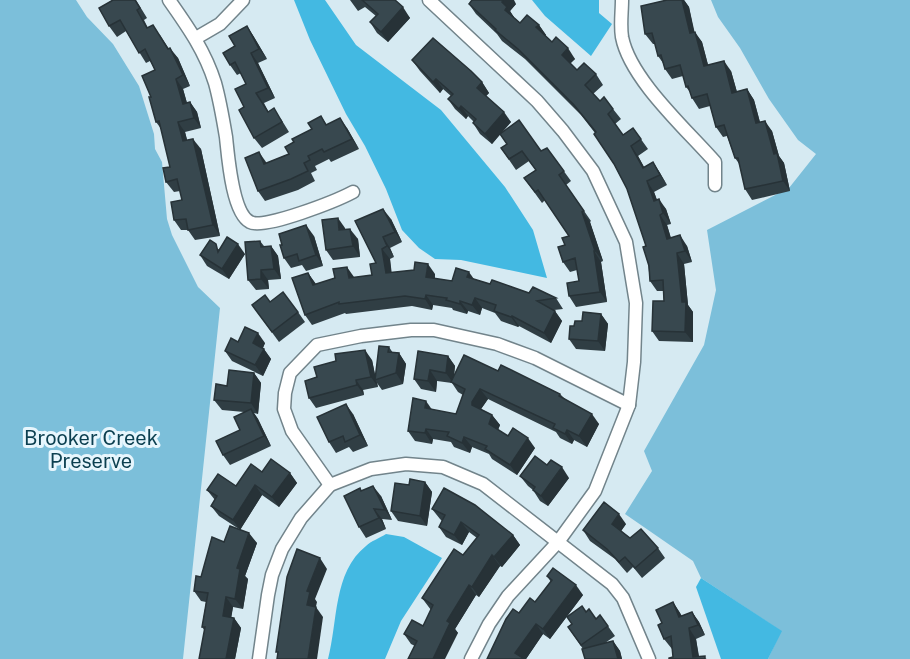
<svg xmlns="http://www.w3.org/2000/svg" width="910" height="659" viewBox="0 0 910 659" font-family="'Public Sans',sans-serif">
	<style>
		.green { fill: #7cbfda }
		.water { fill: #43b9e2 }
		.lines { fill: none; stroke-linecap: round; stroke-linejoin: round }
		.street-casing { stroke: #72848b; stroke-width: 15 }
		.street { stroke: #fff; stroke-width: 12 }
		.wall { fill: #303e44 }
		.shaded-wall { fill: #273237 }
		.building { fill: #38484f; stroke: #273237; stroke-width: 1.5 }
		.labels { text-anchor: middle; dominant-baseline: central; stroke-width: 6; stroke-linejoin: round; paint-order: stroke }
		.park-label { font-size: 20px; fill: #0b3f50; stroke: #e7f6fd }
	</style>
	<rect width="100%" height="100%" fill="#d6eaf2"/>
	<g class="green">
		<path d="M 0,0 L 76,0 L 87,17 L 113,44 L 139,86 L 154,134 L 155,149 L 162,162 L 167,219 L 172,235 L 198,287 L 220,308 L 183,659 L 0,659 Z"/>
		<path d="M 711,0 L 910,0 L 910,659 L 768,659 L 781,631 L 701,578 L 693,561 L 625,514 L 652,471 L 644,451 L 704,345 L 716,290 L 707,230 L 789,188 L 816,154 L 798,140 L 769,99 L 740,48 L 718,17 Z"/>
	</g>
	<g class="water">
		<path d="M 294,0 L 325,0 L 356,45 L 441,110 L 505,187 L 533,230 L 547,278 L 461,260 L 435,259 L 419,248 L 402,230 L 386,189 L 365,146 L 346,114 L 310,40 Z"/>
		<path d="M 532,0 L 599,0 L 599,13 L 612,24 L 591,56 L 545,16 Z"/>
		<path d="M 386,534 L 404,537 L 442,558 L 401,621 L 385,659 L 328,659 C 338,622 333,572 366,546 C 371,541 380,538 386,534 Z"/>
		<path d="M 701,578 L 782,631 L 768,659 L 721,659 L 696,587 Z"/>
	</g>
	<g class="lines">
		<g class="street-casing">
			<g id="street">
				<path d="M 169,0 C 188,27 205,51 215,83 C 220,101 223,119 226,137 C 228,155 232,213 250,222 C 264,230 338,200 353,192"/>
				<path d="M 429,0 L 537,101 L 563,131 L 593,171 L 626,242 L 636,303 L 634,362 L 629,405 L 595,491 L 558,542 L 508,596 L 489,624 L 471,659"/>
				<path d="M 622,0 C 622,12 620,25 622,37 C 630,79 686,129 715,162 L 715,185"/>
				<path d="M 196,38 L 220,24 L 243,0"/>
				<path d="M 330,485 L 292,431 L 284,409 L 285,393 L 290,373 L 317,345 L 361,336 L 411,330 L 434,330 L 497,344 L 535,358 L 629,405"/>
				<path d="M 259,659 L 268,595 L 272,575 L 282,549 L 301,518 L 330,485 L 371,469 L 406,464 L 443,467 L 483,484 L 612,584 L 623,598 L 649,659"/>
			</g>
		</g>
		<use href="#street" class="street"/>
	</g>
	<g class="wall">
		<path d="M 113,0 L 136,0 L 147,18 L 144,20 L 148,28 L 160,35 L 169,49 L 178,58 L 190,86 L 183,89 L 187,103 L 190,102 L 197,112 L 201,128 L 185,132 L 187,140 L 201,149 L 220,236 L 195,240 L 188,230 L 181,230 L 174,220 L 182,200 L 180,191 L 174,192 L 166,182 L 170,167 L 162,130 L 156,122 L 151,97 L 155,70 L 150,61 L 146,63 L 126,31 L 117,37 L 109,26 Z"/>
		<path d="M 350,0 L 395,0 L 410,18 L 388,42 L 377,33 L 370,22 L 376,16 L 365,7 L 358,11 Z"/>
		<path d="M 667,0 L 684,0 L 689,7 L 694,32 L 702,42 L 708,65 L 731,71 L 737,92 L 747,89 L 754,100 L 760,122 L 772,131 L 779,156 L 784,163 L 790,191 L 752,200 L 745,189 L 740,165 L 735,158 L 727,136 L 723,137 L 716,127 L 710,106 L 699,109 L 692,98 L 690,92 L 686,87 L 683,76 L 672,79 L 665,69 L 663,63 L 658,56 L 655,44 L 653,44 L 645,34 Z"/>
		<path d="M 469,4 L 516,4 L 510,11 L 514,18 L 520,23 L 539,25 L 546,35 L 545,36 L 552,42 L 575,59 L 570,63 L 577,70 L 596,74 L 603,85 L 593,94 L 600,101 L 613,109 L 621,119 L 615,124 L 623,135 L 633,128 L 648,149 L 638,156 L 644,167 L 653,162 L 660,173 L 667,185 L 654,192 L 657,200 L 666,209 L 671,224 L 667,225 L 671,238 L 687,246 L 692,262 L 684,264 L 688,305 L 693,312 L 693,342 L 659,341 L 652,331 L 664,301 L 663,291 L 657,291 L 650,281 L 646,246 L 627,189 L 614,164 L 595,133 L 581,115 L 525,59 L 502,41 L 497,34 L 476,14 Z"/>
		<path d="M 247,26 L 254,37 L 267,59 L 258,63 L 275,98 L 264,103 L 268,111 L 281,119 L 289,132 L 262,148 L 254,138 L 244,107 L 246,84 L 241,73 L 237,75 L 230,65 L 235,46 Z"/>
		<path d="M 412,60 L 482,82 L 489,93 L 486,96 L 511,122 L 502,132 L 541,151 L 547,148 L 571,181 L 566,185 L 591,221 L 590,222 L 603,261 L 601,262 L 607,302 L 576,307 L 569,296 L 579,281 L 577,270 L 570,272 L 563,262 L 565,245 L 569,236 L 545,200 L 542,203 L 524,178 L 536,170 L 529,161 L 516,170 L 501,148 L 507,144 L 500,134 L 492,144 L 480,134 L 473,123 L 474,122 L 468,116 L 466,119 L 455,109 L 448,99 L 451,96 L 443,89 L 440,93 L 420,71 Z"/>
		<path d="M 321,116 L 327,125 L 347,128 L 359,149 L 331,162 L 329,159 L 315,166 L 317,170 L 311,173 L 315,181 L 298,190 L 265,201 L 258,191 L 266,163 L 289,154 L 294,142 L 312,129 Z"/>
		<path d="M 391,219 L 402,242 L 390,248 L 394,257 L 390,259 L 391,272 L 435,274 L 435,279 L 452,281 L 474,279 L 490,284 L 529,293 L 556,298 L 563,309 L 554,310 L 562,321 L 551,343 L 519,326 L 518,327 L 501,321 L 495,313 L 482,308 L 480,315 L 468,311 L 467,314 L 453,310 L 452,308 L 433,305 L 432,310 L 412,306 L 346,314 L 345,313 L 312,325 L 305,315 L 308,273 L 316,284 L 372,275 L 376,263 L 355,221 Z"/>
		<path d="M 345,228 L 345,230 L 358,239 L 360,257 L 333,260 L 326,250 Z"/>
		<path d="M 314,236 L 323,266 L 306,271 L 302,265 L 291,268 L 284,258 Z"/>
		<path d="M 260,241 L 264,246 L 271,246 L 278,256 L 281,279 L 268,280 L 269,289 L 256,290 L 248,280 Z"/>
		<path d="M 219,249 L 245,254 L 229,279 L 207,266 L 200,255 Z"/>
		<path d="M 270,302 L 298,312 L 305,322 L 279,342 L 252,305 Z"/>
		<path d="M 601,314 L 608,324 L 605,351 L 576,349 L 569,339 L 574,326 L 582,321 Z"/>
		<path d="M 238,342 L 265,343 L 263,348 L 271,359 L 263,376 L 232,361 L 225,351 Z"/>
		<path d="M 389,347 L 393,353 L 399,353 L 406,364 L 403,384 L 382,390 L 377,383 L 378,387 L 363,390 L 364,395 L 316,408 L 309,398 L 372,360 L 375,375 Z"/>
		<path d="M 448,356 L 455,366 L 454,376 L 498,371 L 560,394 L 564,398 L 599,424 L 587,447 L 574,440 L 572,444 L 560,438 L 556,432 L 488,399 L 481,409 L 492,415 L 500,425 L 498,430 L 508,436 L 535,448 L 517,475 L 492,459 L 489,454 L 472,447 L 470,453 L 454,447 L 451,442 L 433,439 L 432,444 L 415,441 L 408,431 L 432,410 L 456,414 L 463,395 L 458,392 L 452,383 L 437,381 L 436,392 L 421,389 L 414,379 Z"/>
		<path d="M 254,373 L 261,383 L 258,414 L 254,413 L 258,419 L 271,446 L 230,465 L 223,455 L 240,430 L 244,412 L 222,410 L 214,400 L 227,386 Z"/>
		<path d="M 353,414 L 368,446 L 353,452 L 349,447 L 336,453 L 329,442 Z"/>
		<path d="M 262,472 L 290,473 L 297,483 L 279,507 L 262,495 L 240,530 L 257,543 L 245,576 L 248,579 L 243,609 L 233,607 L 231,617 L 234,618 L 241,628 L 235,659 L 199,659 L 205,631 L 202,627 L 206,602 L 201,601 L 194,591 L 224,542 L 239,529 L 219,516 L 211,506 L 215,500 L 207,490 L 236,486 Z"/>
		<path d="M 520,476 L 569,478 L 548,506 L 540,501 L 533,490 L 528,486 Z"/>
		<path d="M 425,482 L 432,492 L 427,526 L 398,521 L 391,511 L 409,485 Z"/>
		<path d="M 362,491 L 381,496 L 392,520 L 382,519 L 386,529 L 366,538 L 359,527 Z"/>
		<path d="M 432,509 L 513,535 L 520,545 L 502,567 L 500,566 L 479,597 L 476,595 L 455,629 L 458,633 L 415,646 L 411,644 L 404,634 L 423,626 L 431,610 L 422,598 L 463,555 L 477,538 L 469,532 L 462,545 L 446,537 L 439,527 L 442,521 L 440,519 Z"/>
		<path d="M 626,524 L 621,531 L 630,538 L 658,548 L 665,558 L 642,578 L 633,567 L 627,573 L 615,559 L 590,541 L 583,530 Z"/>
		<path d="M 547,576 L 583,595 L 550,639 L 543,634 L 526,659 L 487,659 L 519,613 L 535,602 L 551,582 Z"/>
		<path d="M 673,602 L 682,616 L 692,612 L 699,622 L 705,635 L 696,639 L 699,656 L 707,659 L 673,657 L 672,649 L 664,639 L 662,623 Z"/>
		<path d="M 586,612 L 596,619 L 600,615 L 615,636 L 605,643 L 613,641 L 620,651 L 622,659 L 585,659 L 583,649 L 568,627 Z"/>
	</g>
	<g class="shaded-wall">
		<path d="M 503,0 L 514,0 L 516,4 L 510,11 L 514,17 L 512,20 L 505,10 L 502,2 Z"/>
		<path d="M 682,0 L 684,0 L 689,7 L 697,43 L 690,33 Z"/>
		<path d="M 403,7 L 410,18 L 388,42 L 381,32 Z"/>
		<path d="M 539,25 L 546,35 L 544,38 L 536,27 Z"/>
		<path d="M 247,26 L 254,37 L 267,59 L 259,49 Z"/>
		<path d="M 695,32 L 702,42 L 711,76 L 704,66 Z"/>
		<path d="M 170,48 L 178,58 L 190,86 L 183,75 Z"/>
		<path d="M 568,48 L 575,59 L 569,65 L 562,55 Z"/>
		<path d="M 251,53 L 258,63 L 275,98 L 268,88 Z"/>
		<path d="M 724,61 L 731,71 L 740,103 L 732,93 Z"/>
		<path d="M 176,79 L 183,89 L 190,114 L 183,104 Z"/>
		<path d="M 436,79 L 443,89 L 440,93 L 433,82 Z"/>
		<path d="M 482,82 L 489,93 L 484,98 L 477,88 Z"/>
		<path d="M 747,89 L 754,100 L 763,134 L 756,123 Z"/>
		<path d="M 190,102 L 197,112 L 201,128 L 194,118 Z"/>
		<path d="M 461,106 L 468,116 L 466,119 L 459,109 Z"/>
		<path d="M 504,112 L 511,122 L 492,144 L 485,134 Z"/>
		<path d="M 340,118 L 347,128 L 359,149 L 352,139 Z"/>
		<path d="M 765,121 L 772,131 L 779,156 L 784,163 L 790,191 L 783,181 L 774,154 Z"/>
		<path d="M 178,122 L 185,132 L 190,151 L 183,141 Z"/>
		<path d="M 193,139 L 201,149 L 220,236 L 213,225 Z"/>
		<path d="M 631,146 L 638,156 L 650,178 L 643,168 Z"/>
		<path d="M 259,152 L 266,162 L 271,174 L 264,164 Z"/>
		<path d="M 653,162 L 660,173 L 667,185 L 660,175 Z"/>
		<path d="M 647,181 L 654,192 L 661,211 L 654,201 Z"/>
		<path d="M 659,199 L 666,209 L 671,224 L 663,213 Z"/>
		<path d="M 383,209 L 391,219 L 402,242 L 395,232 Z"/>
		<path d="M 582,212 L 590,222 L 603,261 L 595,251 Z"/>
		<path d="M 660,215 L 667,225 L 674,249 L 667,239 Z"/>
		<path d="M 338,218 L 345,228 L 347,241 L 339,230 Z"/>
		<path d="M 306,225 L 314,236 L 323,266 L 316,255 Z"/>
		<path d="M 350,229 L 358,239 L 360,257 L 353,246 Z"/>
		<path d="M 680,235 L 687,246 L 692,262 L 685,251 Z"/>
		<path d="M 383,237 L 390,248 L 394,257 L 387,246 Z"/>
		<path d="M 238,244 L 245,254 L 229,279 L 222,269 Z"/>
		<path d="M 271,246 L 278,256 L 281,279 L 274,269 Z"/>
		<path d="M 382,249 L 390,259 L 393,283 L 386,273 Z"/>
		<path d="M 594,251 L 601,262 L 607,302 L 600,292 Z"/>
		<path d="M 677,253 L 684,264 L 688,305 L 693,312 L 693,342 L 685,332 Z"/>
		<path d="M 428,264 L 435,274 L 433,288 L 426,277 Z"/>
		<path d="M 347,267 L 354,277 L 349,278 Z"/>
		<path d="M 261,270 L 268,280 L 269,289 L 261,279 Z"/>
		<path d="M 469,272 L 476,282 L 467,277 Z"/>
		<path d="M 308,273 L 315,283 L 320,296 L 313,285 Z"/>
		<path d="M 426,295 L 433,305 L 432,310 L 425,299 Z"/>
		<path d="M 475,298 L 482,308 L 480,315 L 472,305 Z"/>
		<path d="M 460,301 L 468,311 L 467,314 L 460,304 Z"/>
		<path d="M 555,311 L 562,321 L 551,343 L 544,333 Z"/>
		<path d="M 601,314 L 608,324 L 605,351 L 598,341 Z"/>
		<path d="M 512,316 L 519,326 L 518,327 L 511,317 Z"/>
		<path d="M 258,333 L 265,343 L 260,354 L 253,343 Z"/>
		<path d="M 264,349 L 271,359 L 263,376 L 255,365 Z"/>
		<path d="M 365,350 L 372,360 L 376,379 L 375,380 L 377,383 L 378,387 L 371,377 Z"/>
		<path d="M 399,353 L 406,364 L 403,384 L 396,373 Z"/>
		<path d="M 448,356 L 455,366 L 453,383 L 446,373 Z"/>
		<path d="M 430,370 L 437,381 L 436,392 L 428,381 Z"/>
		<path d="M 254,373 L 261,383 L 258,414 L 251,403 Z"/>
		<path d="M 356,380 L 363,390 L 364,395 L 357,385 Z"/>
		<path d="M 480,389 L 488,399 L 479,412 L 472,405 L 472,402 Z"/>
		<path d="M 426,401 L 433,411 L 425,408 Z"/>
		<path d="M 346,404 L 353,414 L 368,446 L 360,435 Z"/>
		<path d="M 251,409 L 258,419 L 271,446 L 264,436 Z"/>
		<path d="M 592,414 L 599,424 L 587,447 L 579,436 Z"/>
		<path d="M 492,415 L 500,425 L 496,434 L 489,424 Z"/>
		<path d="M 426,429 L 433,439 L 432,444 L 425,433 Z"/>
		<path d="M 567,430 L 574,440 L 572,444 L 565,434 Z"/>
		<path d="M 464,437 L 472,447 L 470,453 L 462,443 Z"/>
		<path d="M 528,438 L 535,448 L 517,475 L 510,465 Z"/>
		<path d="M 562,467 L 569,478 L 548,506 L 541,496 Z"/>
		<path d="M 290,473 L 297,483 L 279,507 L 272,497 Z"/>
		<path d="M 425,482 L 432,492 L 427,526 L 420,516 Z"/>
		<path d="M 255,485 L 262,495 L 240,530 L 233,520 Z"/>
		<path d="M 373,486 L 381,496 L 392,520 L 385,510 Z"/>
		<path d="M 374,509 L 382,519 L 386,529 L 379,518 Z"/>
		<path d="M 619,514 L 626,524 L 619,534 L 612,524 Z"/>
		<path d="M 461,522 L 469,532 L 462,545 L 454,535 Z"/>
		<path d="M 249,533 L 257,543 L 245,576 L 248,579 L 243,609 L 235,599 L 237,568 Z"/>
		<path d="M 513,535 L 520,545 L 502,567 L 494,557 Z"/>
		<path d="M 492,555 L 500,566 L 479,597 L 472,587 Z"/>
		<path d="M 320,558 L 327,569 L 315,599 L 317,602 L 314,615 L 307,605 L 307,591 Z"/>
		<path d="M 469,585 L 476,595 L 455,629 L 458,633 L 445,659 L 433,659 L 447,621 Z"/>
		<path d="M 576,585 L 583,595 L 550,639 L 543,629 Z"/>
		<path d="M 226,597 L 233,607 L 230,626 L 223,616 Z"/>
		<path d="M 673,602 L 680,613 L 686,628 L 679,617 Z"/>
		<path d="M 316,607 L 323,617 L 317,659 L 308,659 Z"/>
		<path d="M 692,612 L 699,622 L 705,635 L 698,625 Z"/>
		<path d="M 234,618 L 241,628 L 235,659 L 226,659 Z"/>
		<path d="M 536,624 L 543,634 L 526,659 L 519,659 L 515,653 Z"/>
		<path d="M 689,628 L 696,639 L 699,659 L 693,657 Z"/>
		<path d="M 613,641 L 620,651 L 622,659 L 618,659 Z"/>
	</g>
	<g class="building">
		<path d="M 113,0 L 135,0 L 140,8 L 137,10 L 147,28 L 153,25 L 168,49 L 170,48 L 183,75 L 176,79 L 183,104 L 190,102 L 194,118 L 178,122 L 183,141 L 193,139 L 213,225 L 188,230 L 186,219 L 174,220 L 171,202 L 182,200 L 177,179 L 166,182 L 163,168 L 170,167 L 159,121 L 156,122 L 149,97 L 151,97 L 142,76 L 155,70 L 145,49 L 139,53 L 120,20 L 109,26 L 99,8 Z"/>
		<path d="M 362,0 L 395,0 L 403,7 L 381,32 L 370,22 L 378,14 Z"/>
		<path d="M 472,0 L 503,0 L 502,2 L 507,7 L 505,10 L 520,23 L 527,15 L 539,25 L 536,27 L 552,42 L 556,37 L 568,48 L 562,55 L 577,70 L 584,63 L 596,74 L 585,85 L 600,101 L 604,97 L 613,109 L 608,114 L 623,135 L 633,128 L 641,139 L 631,146 L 643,168 L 653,162 L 660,175 L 647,181 L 654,201 L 659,199 L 663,213 L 660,215 L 667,239 L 680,235 L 685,251 L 677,253 L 682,302 L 686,302 L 685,332 L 652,331 L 653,301 L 664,301 L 663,280 L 650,281 L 649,266 L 643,247 L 646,246 L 627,189 L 614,164 L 594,134 L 596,132 L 574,105 L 518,49 L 495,30 L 496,29 L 469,4 Z"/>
		<path d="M 667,0 L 682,0 L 690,33 L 695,32 L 704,66 L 724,61 L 732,93 L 747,89 L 756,123 L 765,121 L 774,154 L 777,153 L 783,181 L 745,189 L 738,158 L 735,158 L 724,125 L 716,127 L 707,94 L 692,98 L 688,86 L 686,87 L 680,65 L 665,69 L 661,55 L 658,56 L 652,33 L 645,34 L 641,6 Z"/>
		<path d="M 247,26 L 259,49 L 251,53 L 268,88 L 256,93 L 268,112 L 274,108 L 282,122 L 254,138 L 239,110 L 244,107 L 235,89 L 246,84 L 235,62 L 230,65 L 223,53 L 235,46 L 229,36 Z"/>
		<path d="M 433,38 L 471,71 L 482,82 L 477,88 L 504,112 L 485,134 L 473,123 L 476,119 L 461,106 L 459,109 L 448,99 L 453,94 L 436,79 L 433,82 L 412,60 Z"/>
		<path d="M 321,116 L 326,125 L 340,118 L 352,139 L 324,152 L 322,149 L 308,156 L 310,160 L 304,163 L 308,171 L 291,179 L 258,191 L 245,158 L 259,152 L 264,164 L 289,154 L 285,147 L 294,142 L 292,139 L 312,129 L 308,123 Z"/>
		<path d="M 519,120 L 541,151 L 547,148 L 564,171 L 559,175 L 584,211 L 582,212 L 595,251 L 594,251 L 600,292 L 569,296 L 567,283 L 579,281 L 575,258 L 563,262 L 558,247 L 565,245 L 562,238 L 569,236 L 538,190 L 535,192 L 524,178 L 536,170 L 522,151 L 509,159 L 501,148 L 507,144 L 500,134 Z"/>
		<path d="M 383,209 L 395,232 L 383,237 L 387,246 L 382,249 L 386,273 L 414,270 L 415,262 L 428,264 L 426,277 L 452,281 L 456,268 L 469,272 L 467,277 L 490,284 L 492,280 L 529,293 L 533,287 L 556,298 L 537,301 L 555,311 L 544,333 L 512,316 L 511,317 L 494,311 L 496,305 L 475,298 L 472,305 L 460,301 L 460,304 L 446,300 L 447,298 L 426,295 L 425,299 L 405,296 L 339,304 L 339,302 L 305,315 L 292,278 L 308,273 L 313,285 L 335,278 L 333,269 L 347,267 L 349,278 L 372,275 L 370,264 L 376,263 L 355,221 Z"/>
		<path d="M 338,218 L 339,230 L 350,229 L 353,246 L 326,250 L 322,220 Z"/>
		<path d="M 306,225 L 316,255 L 299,261 L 297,254 L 284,258 L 280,245 L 282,245 L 279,234 Z"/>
		<path d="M 227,237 L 238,244 L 222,269 L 200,255 L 210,240 L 216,244 L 218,252 Z"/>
		<path d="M 260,241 L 261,247 L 271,246 L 274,269 L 261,270 L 261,279 L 248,280 L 245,242 Z"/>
		<path d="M 283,292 L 298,312 L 272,332 L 252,305 L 265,295 L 270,302 Z"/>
		<path d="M 583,312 L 601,314 L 598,341 L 569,339 L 570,326 L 574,326 L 575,321 L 582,321 Z"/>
		<path d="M 245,327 L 258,333 L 253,343 L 264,349 L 255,365 L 225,351 L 231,338 L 238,342 Z"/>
		<path d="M 379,346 L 389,347 L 388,352 L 399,353 L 396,373 L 375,380 Z"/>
		<path d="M 365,350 L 371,377 L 356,380 L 357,385 L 309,398 L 305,381 L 317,377 L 314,367 L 336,361 L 335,354 Z"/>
		<path d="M 418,351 L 448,356 L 446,373 L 430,370 L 428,381 L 414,379 Z"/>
		<path d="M 464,355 L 498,371 L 501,365 L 560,394 L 559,396 L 592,414 L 579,436 L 567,430 L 565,434 L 553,428 L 555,424 L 480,389 L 472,402 L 472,405 L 492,415 L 489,424 L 508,436 L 513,428 L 528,438 L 510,465 L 485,449 L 487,446 L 464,437 L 462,443 L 447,436 L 449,432 L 426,429 L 425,433 L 408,431 L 413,398 L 426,401 L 425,408 L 456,414 L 465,389 L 451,382 Z"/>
		<path d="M 229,370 L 254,373 L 251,403 L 214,400 L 216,384 L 227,386 Z"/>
		<path d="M 346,404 L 360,435 L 345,442 L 343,436 L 329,442 L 317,417 Z"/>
		<path d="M 251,409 L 264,436 L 223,455 L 216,441 L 240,430 L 234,417 Z"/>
		<path d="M 535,456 L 547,465 L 551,460 L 562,467 L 541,496 L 533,490 L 535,487 L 520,476 Z"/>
		<path d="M 271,459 L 290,473 L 272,497 L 255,485 L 233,520 L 211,506 L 217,496 L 207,490 L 218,474 L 236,486 L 251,464 L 262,472 Z"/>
		<path d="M 410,479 L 425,482 L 420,516 L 391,511 L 395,483 L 409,485 Z"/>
		<path d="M 373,486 L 385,510 L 374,509 L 379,518 L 359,527 L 344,496 L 360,488 L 361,491 Z"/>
		<path d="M 444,488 L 475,505 L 513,535 L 494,557 L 492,555 L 472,587 L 469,585 L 447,621 L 450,623 L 433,659 L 408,659 L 417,641 L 404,634 L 412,620 L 423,626 L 433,605 L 422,598 L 454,549 L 463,555 L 479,535 L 461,522 L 454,535 L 439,527 L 445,515 L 432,509 Z"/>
		<path d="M 604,502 L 619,514 L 612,524 L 630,538 L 641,529 L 658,548 L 635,568 L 625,557 L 619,562 L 607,549 L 583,530 Z"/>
		<path d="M 230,526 L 249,533 L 237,568 L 240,569 L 235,599 L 226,597 L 223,616 L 234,618 L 226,659 L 199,659 L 205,627 L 202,627 L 208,593 L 194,591 L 196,576 L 201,577 L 212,537 L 224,542 Z"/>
		<path d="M 297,549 L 320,558 L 307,591 L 310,592 L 307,605 L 316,607 L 308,659 L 277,659 L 278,652 L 276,652 L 287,577 Z"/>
		<path d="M 553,568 L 576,585 L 543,629 L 536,624 L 515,653 L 523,658 L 523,659 L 487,659 L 506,619 L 513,609 L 519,613 L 530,598 L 535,602 L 552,580 L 547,576 Z"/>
		<path d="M 673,602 L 679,617 L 692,612 L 698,625 L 689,628 L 693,657 L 705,656 L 705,659 L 669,659 L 669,658 L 673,657 L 671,636 L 664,639 L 658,625 L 662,623 L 656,610 Z"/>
		<path d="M 582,606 L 586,612 L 589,609 L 596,619 L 600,615 L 608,626 L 581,645 L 568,627 L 572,624 L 567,617 Z"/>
		<path d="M 613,641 L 618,659 L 585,659 L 582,649 Z"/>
	</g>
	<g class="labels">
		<g class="park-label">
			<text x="91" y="438">Brooker Creek<tspan x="91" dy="23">Preserve</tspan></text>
		</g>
	</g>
</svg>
